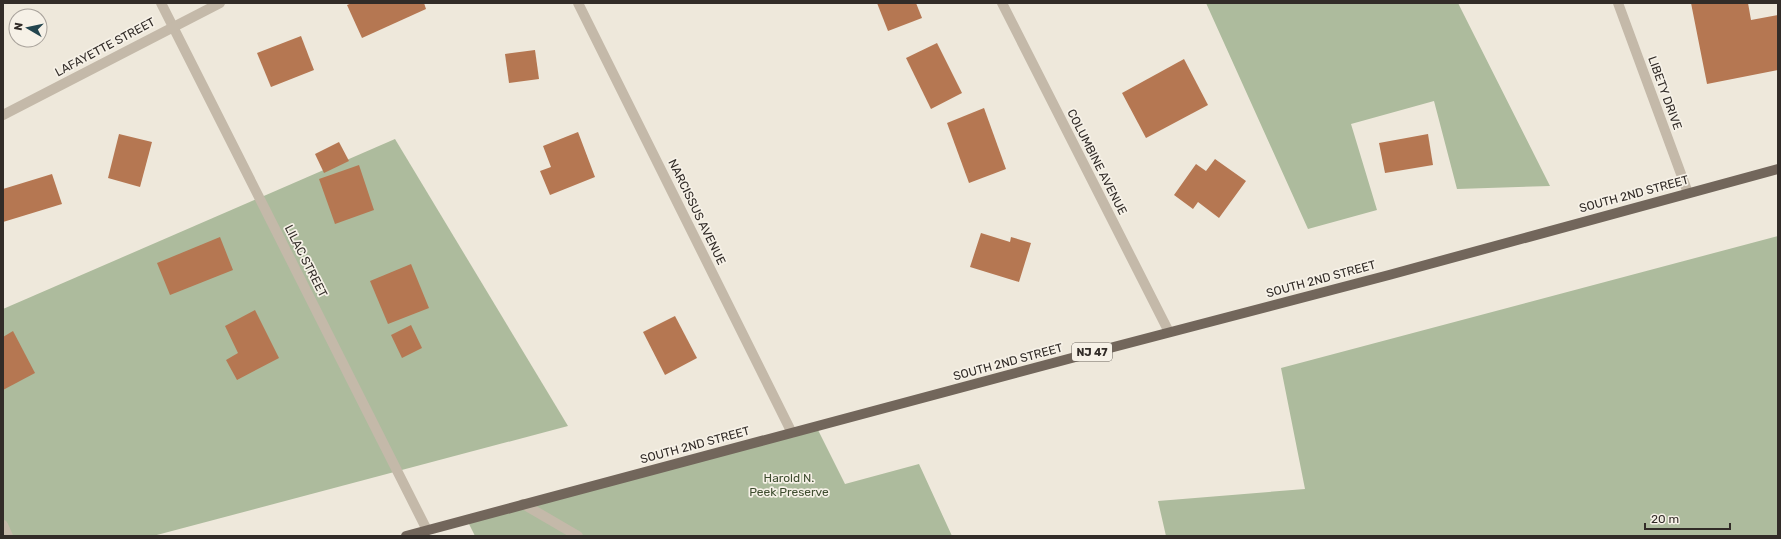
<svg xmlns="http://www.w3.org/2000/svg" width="1781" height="539" viewBox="0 0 1781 539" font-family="Rubik,sans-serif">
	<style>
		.green { fill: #adbb9d }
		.building { fill: #b57752 }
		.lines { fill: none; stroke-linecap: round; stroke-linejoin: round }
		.lane { stroke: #c4b9a9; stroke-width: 10 }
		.street { stroke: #c4b9a9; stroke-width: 10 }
		.primary { stroke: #72665b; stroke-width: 10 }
		.labels { text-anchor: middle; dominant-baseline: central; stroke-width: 3.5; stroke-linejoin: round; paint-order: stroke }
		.shield { fill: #f6f1e7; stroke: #6d6761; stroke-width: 1 }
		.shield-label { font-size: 11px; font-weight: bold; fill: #322c28 }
		.street-label { font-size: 12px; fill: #322c28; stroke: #f6f1e7 }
		.park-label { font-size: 12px; fill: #3e4d2f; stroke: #f6f1e7 }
	</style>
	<rect width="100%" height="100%" fill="#eee8db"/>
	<g class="green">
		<path d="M 1206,3 L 1458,3 L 1550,186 L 1457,189 L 1434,101 L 1351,124 L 1377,210 L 1308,229 Z"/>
		<path d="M 395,139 L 568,426 L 153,536 L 3,536 L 3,309 Z"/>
		<path d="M 1778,236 L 1778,536 L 1166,536 L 1158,501 L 1305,489 L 1281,368 Z"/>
		<path d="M 816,426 L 845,484 L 919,464 L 952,536 L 475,536 L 465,516 Z"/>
	</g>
	<g class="building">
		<path d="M 352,3 L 424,3 L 426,9 L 362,38 L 347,5 Z"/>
		<path d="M 877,3 L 916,3 L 922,18 L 888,31 Z"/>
		<path d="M 1691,3 L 1748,3 L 1751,20 L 1778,15 L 1778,70 L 1707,84 Z"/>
		<path d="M 301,36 L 314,70 L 271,87 L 257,53 Z"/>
		<path d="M 937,43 L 962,93 L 931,109 L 906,58 Z"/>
		<path d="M 535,50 L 539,79 L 509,83 L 505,54 Z"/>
		<path d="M 1184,59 L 1208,105 L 1146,138 L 1122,93 Z"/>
		<path d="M 984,108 L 1006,169 L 969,183 L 947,123 Z"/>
		<path d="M 578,132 L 595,177 L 550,195 L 540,171 L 551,167 L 543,146 Z"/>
		<path d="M 119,134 L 152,142 L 140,187 L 108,178 Z"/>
		<path d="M 1428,134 L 1433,165 L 1385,173 L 1379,143 Z"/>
		<path d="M 339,142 L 349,161 L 324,173 L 315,154 Z"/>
		<path d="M 1215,159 L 1246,181 L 1219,218 L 1198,202 L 1193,209 L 1174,195 L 1196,164 L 1206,171 Z"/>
		<path d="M 359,165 L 374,210 L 335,224 L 319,179 Z"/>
		<path d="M 52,174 L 62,204 L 3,222 L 3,189 Z"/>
		<path d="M 981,233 L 1010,242 L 1011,237 L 1031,243 L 1019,282 L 970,267 Z"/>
		<path d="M 220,237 L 233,270 L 170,295 L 157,263 Z"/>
		<path d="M 411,264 L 429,308 L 388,324 L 370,281 Z"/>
		<path d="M 255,310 L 279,358 L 237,380 L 226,360 L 238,353 L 225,326 Z"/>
		<path d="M 675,316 L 697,358 L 665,375 L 643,332 Z"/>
		<path d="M 411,325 L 422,348 L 402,358 L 391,335 Z"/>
		<path d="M 13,331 L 35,373 L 3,390 L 3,337 Z"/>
	</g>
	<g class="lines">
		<path class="lane" d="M 523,504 L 578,536"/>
		<g class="street">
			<path d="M 161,3 L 427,530"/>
			<path d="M 578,3 L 792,433"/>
			<path d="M 1002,3 L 1169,332"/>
			<path d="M 1618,3 L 1688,193"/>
			<path d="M 3,115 L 220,3"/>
			<path d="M 3,525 L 8,536"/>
		</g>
		<path class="primary" d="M 406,536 L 1083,355 L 1389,275 L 1778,169"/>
	</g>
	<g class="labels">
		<rect class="shield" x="1072" y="343" width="40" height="18" rx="3"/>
		<g class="shield-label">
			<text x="1092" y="352">NJ 47</text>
		</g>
		<g class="street-label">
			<text transform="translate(105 47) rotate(-28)">LAFAYETTE STREET</text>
			<text transform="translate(1665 93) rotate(70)">LIBETY DRIVE</text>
			<text transform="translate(1097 162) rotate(63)">COLUMBINE AVENUE</text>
			<text transform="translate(1634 194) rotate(-15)">SOUTH 2ND STREET</text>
			<text transform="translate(697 212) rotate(64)">NARCISSUS AVENUE</text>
			<text transform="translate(306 261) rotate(63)">LILAC STREET</text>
			<text transform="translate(1321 279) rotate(-15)">SOUTH 2ND STREET</text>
			<text transform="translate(1008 362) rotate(-15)">SOUTH 2ND STREET</text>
			<text transform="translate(695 445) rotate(-15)">SOUTH 2ND STREET</text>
		</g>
		<g class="park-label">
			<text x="789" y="478">Harold N.<tspan x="789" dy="14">Peek Preserve</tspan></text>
		</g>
	</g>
	<rect width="1781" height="539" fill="none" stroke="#322c28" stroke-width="8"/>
	<g transform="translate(28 28) rotate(279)"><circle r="19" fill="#f6f1e7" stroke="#a8a29b"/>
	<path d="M0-3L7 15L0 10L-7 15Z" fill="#23454e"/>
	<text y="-6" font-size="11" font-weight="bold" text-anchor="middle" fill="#322c28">N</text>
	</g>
	<path d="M1645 523v6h85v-6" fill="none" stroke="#322c28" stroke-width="2"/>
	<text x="1651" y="523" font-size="12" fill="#322c28" stroke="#f6f1e7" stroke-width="3" paint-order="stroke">20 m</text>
</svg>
